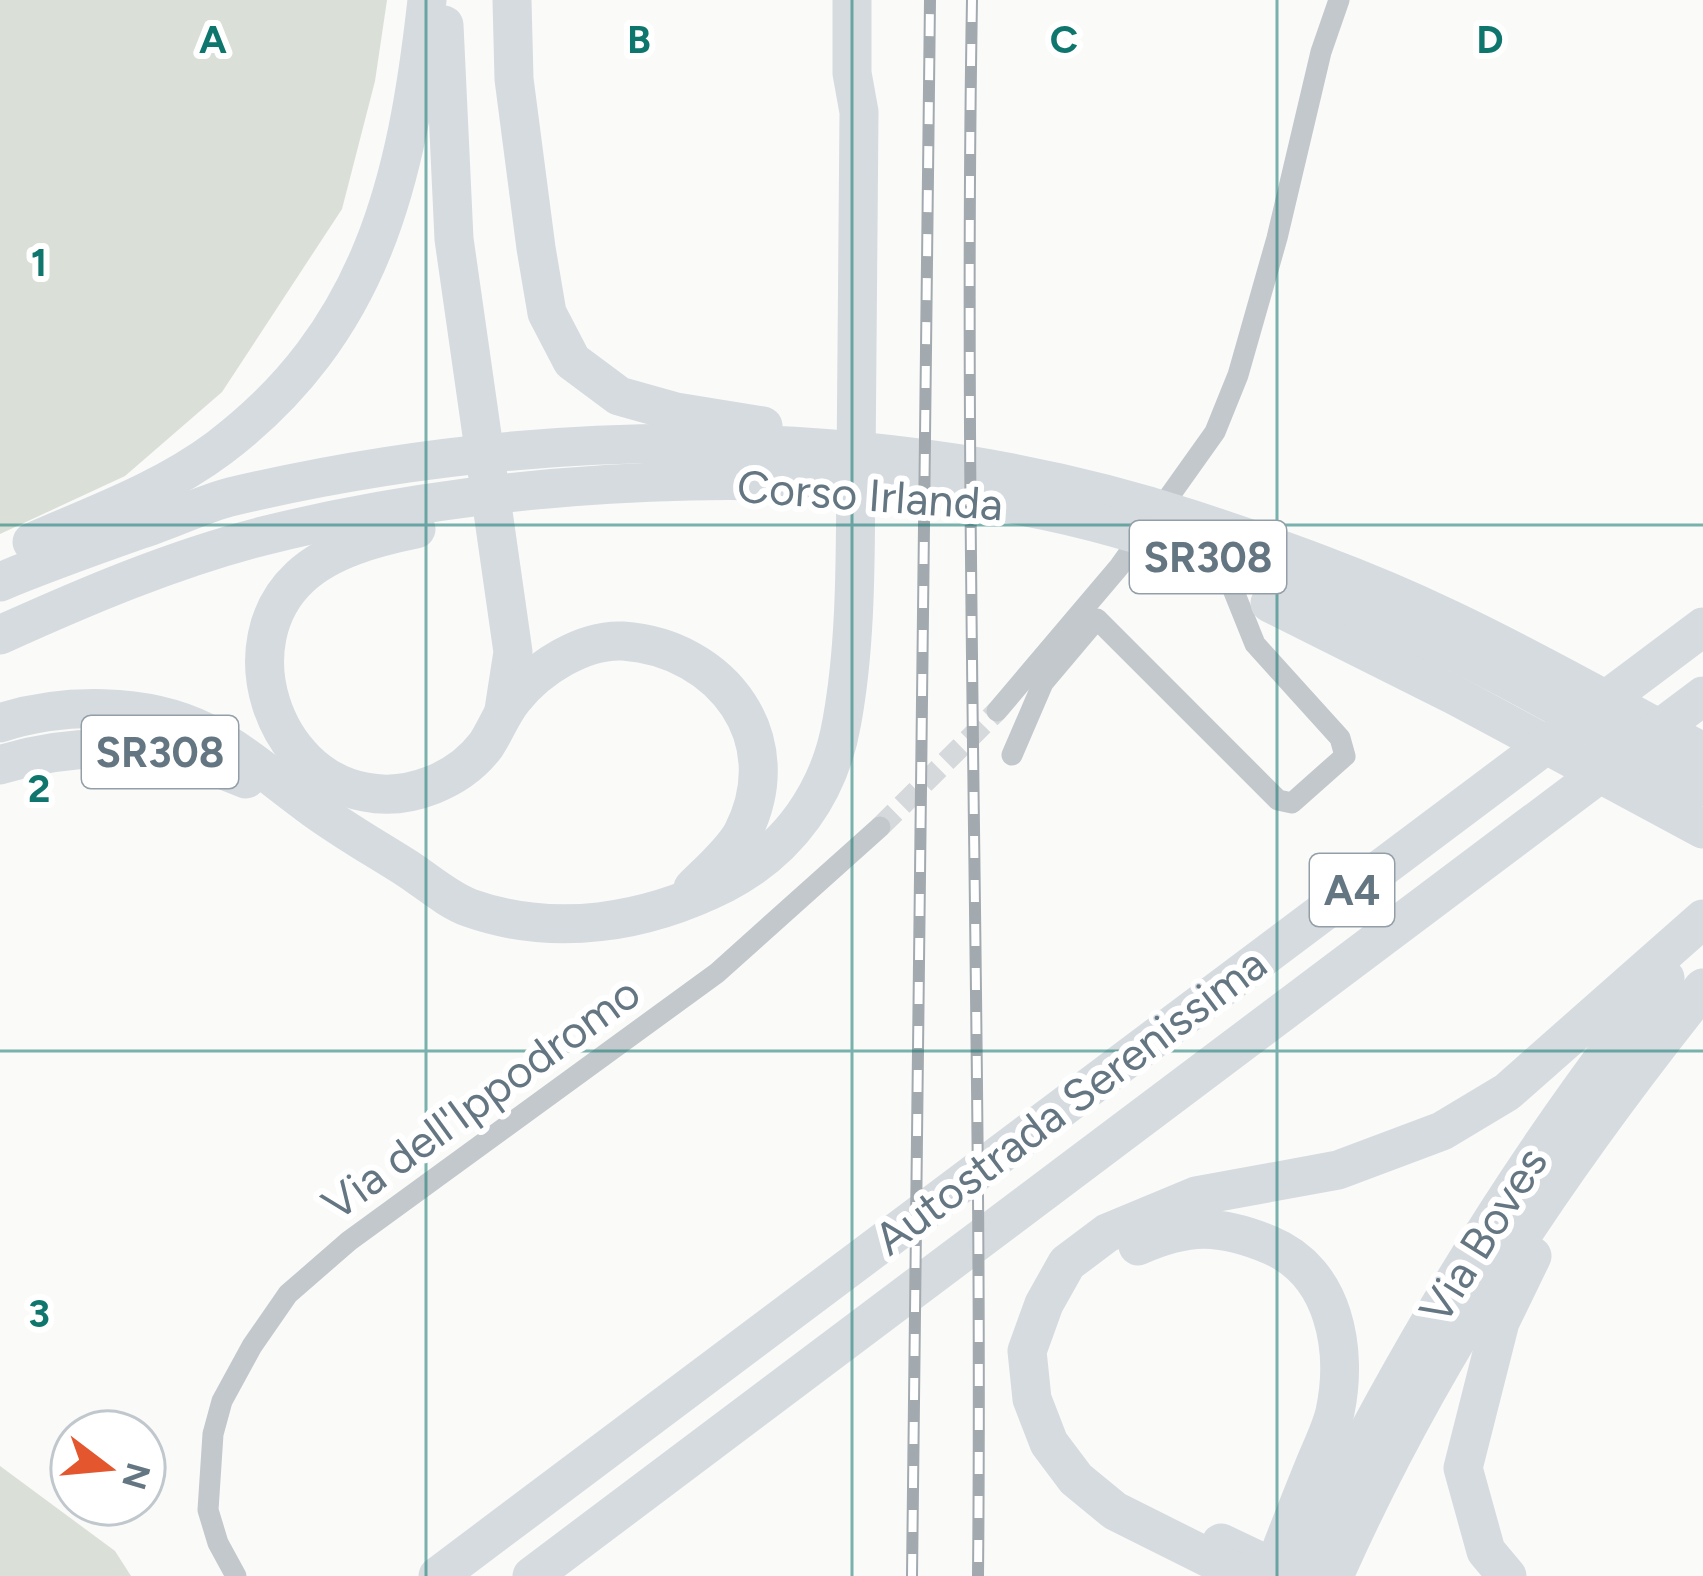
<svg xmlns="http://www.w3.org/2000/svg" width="1703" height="1576" viewBox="0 0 1703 1576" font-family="Figtree,sans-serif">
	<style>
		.green { fill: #dadfd7 }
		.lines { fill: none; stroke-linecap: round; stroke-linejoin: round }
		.street-tunnel { stroke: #d5d9db; stroke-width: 21; stroke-dasharray: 21 10; stroke-linecap: butt }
		.street { stroke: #c3c8cc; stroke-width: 21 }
		.highway { stroke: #d6dbdf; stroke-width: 39 }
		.rail-casing { stroke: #a2aab0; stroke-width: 12 }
		.rail { stroke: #fff; stroke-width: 8; stroke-dasharray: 22; stroke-linecap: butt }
		.grid { fill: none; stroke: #0f766e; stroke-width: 3; stroke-opacity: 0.55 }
		.labels { text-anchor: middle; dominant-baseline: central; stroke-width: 12; stroke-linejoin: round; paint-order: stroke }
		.shield { fill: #fff; stroke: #939fa8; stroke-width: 3 }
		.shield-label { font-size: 42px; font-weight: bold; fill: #657683 }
		.street-label { font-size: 45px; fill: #657683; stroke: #fff }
		.grid-label { font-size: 39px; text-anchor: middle; font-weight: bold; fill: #0f766e; stroke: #fff; stroke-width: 12; stroke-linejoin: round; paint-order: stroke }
	</style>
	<rect width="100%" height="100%" fill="#fafaf8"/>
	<g class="green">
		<path d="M 0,0 L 387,0 L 375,81 L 342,209 L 222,392 L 125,476 L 0,534 Z"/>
		<path d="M 0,1466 L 115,1551 L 131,1576 L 0,1576 Z"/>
	</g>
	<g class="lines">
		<path class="street-tunnel" d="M 880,827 L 997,711"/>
		<g class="street">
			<path d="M 997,711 L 1119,567 L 1215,432 L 1238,375 L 1277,238 L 1321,52 L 1339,0"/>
			<path d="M 1012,755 L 1043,683 L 1097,619 L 1278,800 L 1292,803 L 1345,756 L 1340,738 L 1255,644 L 1222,562"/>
			<path d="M 236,1576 L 218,1543 L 208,1510 L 213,1434 L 222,1401 L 252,1346 L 288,1294 L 349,1241 L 717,973 L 880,827"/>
		</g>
		<g class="highway">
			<path d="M 512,0 L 514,79 L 536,248 L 547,313 L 572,361 L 619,396 L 676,412 L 763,426"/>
			<path d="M 444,25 L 454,239 L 513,652 L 504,710"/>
			<path d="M 416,529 C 377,537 330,549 300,577 C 229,643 272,775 365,792 C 409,801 460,780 486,745 C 496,730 502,712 514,698 C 538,668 583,639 623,641 C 723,648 791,740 742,834 C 731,853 709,872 693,888"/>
			<path d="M 32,542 C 96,514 163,490 219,448 C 372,332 407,181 427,0"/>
			<path d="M 0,582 C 50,561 102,543 153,525 C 179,516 204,504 230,497 C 538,424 888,420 1191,519 C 1276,547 1364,578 1445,617 C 1533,658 1617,707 1703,752"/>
			<path d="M 1270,603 L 1456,696 L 1703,829"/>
			<path d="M 0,635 C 84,597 173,559 263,536 C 518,472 862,456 1116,528 C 1228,559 1343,599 1448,649 C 1535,691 1618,741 1703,787"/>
			<path d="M 0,723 C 62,703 146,702 205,732 C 242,751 275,780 309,805 C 341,829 375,848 408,869 C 428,882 448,900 470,908 C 555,938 646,923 725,883 C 789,850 830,792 842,721 C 857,638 855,550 856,467 C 857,348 858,230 859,112 L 852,73 L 852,0"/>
			<path d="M 0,765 C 83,739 167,745 246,779"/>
			<path d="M 1138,1246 C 1188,1224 1219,1224 1270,1245 C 1335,1272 1348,1350 1335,1412 C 1331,1429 1322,1447 1315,1464 C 1300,1501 1285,1539 1271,1576"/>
			<path d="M 1221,1543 L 1291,1576"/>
			<path d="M 1302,1562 C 1403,1354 1521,1159 1665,978"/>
			<path d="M 438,1576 L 1703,627"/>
			<path d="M 532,1576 L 1703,696"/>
			<path d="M 1245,1576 L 1115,1511 L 1076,1479 L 1049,1443 L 1032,1399 L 1027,1351 L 1044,1304 L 1067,1263 L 1107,1233 L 1196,1196 L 1338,1170 L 1442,1131 L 1507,1092 L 1703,919"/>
			<path d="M 1334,1576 C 1430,1360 1556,1172 1703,988"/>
			<path d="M 1507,1576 L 1486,1551 L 1463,1468 L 1500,1322 L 1532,1256"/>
		</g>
		<g class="rail-casing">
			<g id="rail">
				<path d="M 972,0 C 963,525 983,1051 978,1576"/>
				<path d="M 912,1576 L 930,0"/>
			</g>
		</g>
		<use href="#rail" class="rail"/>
	</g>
	<path class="grid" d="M 426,0 L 426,1576M 852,0 L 852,1576M 1277,0 L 1277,1576M 0,525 L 1703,525M 0,1051 L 1703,1051"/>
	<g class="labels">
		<g class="shield">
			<rect x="1130" y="521" width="156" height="72" rx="9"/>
			<rect x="82" y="716" width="156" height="72" rx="9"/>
			<rect x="1310" y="854" width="84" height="72" rx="9"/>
		</g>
		<g class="shield-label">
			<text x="1208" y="557">SR308</text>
			<text x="160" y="752">SR308</text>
			<text x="1352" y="890">A4</text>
		</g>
		<g class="street-label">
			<text transform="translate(870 495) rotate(4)">Corso Irlanda</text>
			<text transform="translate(481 1098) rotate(-36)">Via dell'Ippodromo</text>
			<text transform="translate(1070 1101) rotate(-37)">Autostrada Serenissima</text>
			<text transform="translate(1483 1235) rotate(-58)">Via Boves</text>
		</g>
	</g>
	<g class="grid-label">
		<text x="213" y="53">A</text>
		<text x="639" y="53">B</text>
		<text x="1064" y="53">C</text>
		<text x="1490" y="53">D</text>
		<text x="39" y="276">1</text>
		<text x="39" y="802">2</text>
		<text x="39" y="1327">3</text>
	</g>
	<g transform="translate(108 1468) rotate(106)"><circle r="57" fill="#ffffff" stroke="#c1c8cd" stroke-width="3"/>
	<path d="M0-9L21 45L0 30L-21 45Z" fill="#e4572e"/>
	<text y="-18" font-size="33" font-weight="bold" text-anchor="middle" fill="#657683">N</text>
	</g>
</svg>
